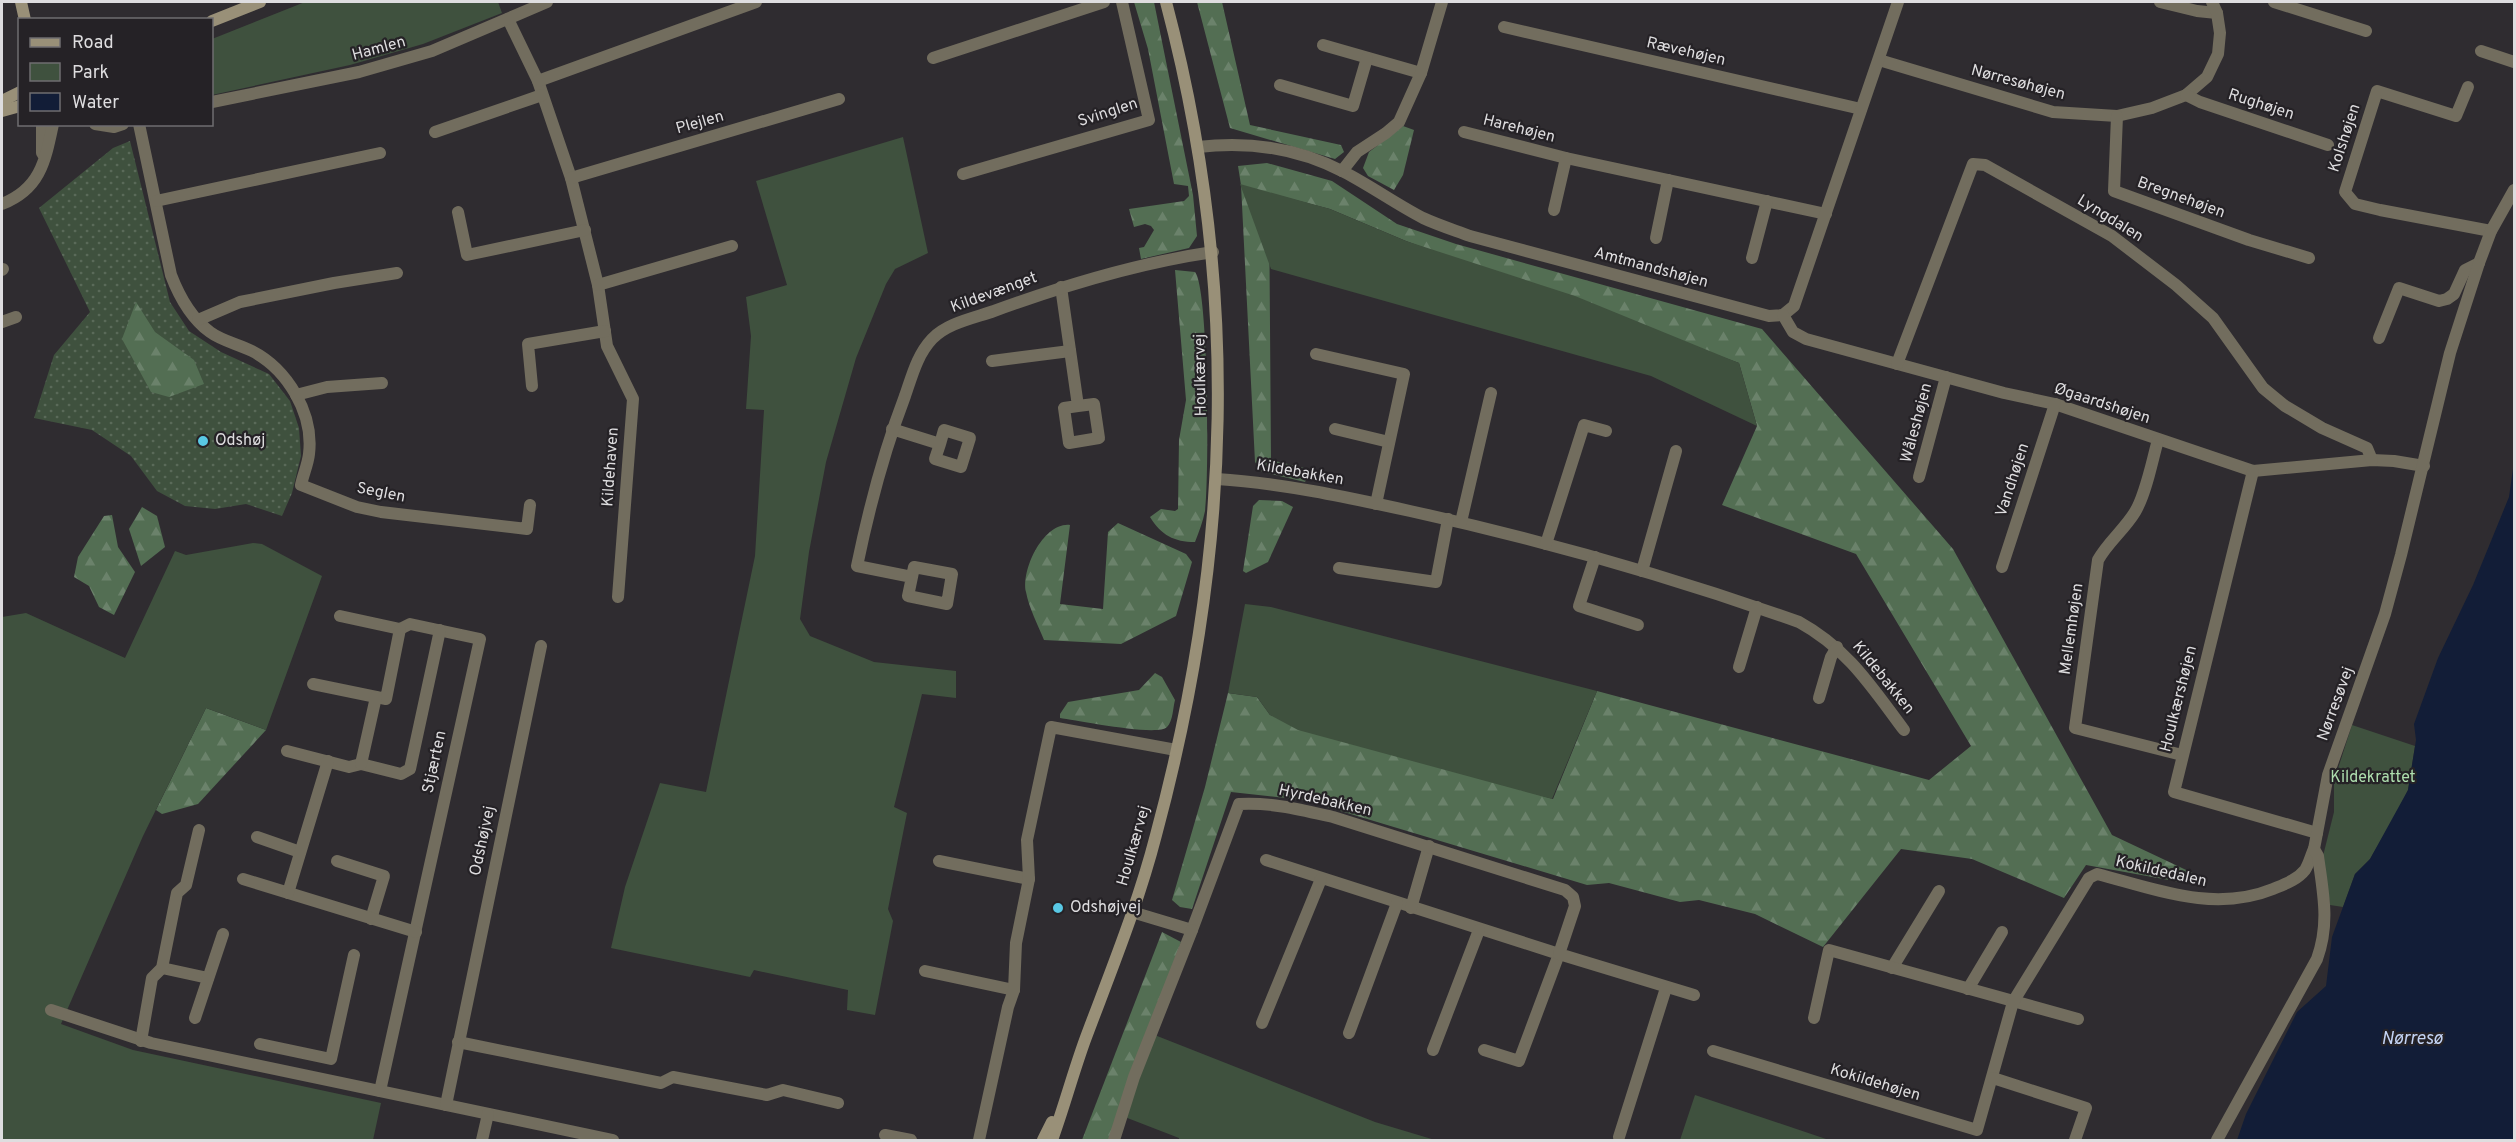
<svg xmlns="http://www.w3.org/2000/svg" width="2516" height="1142" viewBox="0 0 2516 1142" font-family="Overpass,sans-serif">
	<style>
		.grass { fill: url(#grass-dots) }
		.forest { fill: url(#forest-firs) }
		.park { fill: #3f513e }
		.water { fill: #121d37 }
		.lines { fill: none; stroke-linecap: round; stroke-linejoin: round }
		.street { stroke: #726d5e; stroke-width: 12 }
		.secondary { stroke: #999078; stroke-width: 12 }
		.poi-dot { fill: #59c8e4; stroke: #252226; stroke-width: 2 }
		.labels { text-anchor: middle; dominant-baseline: central; stroke-width: 4.5; stroke-linejoin: round; paint-order: stroke }
		.street-label { font-size: 16px; fill: #dedddf; stroke: #252226 }
		.poi-label { font-size: 16px; fill: #dedddf; stroke: #252226; text-anchor: start }
		.park-label { font-size: 16px; fill: #aedeae; stroke: #252226 }
		.water-label { font-size: 18px; font-style: italic; fill: #c3d3f4; stroke: #252226 }
	</style>
	<defs>
		<pattern id="grass-dots" width="8" height="8" patternUnits="userSpaceOnUse" patternTransform="scale(1.5)"><rect width="8" height="8" fill="#3f513e"/><path d="M2 2h.1M6 6h.1" fill="none" stroke="#5a6a59" stroke-width="1.8" stroke-linecap="round"/></pattern>
		<pattern id="forest-firs" width="22" height="20" patternUnits="userSpaceOnUse" patternTransform="scale(1.5)"><rect width="22" height="20" fill="#536e53"/><path d="M5 1l3.5 6h-7zM16 11l3.5 6h-7z" fill="#6b826b"/></pattern>
	</defs>
	<rect width="100%" height="100%" fill="#2f2c30"/>
	<path class="grass" d="M 130,141 L 170,302 L 189,331 L 221,352 L 269,374 L 290,401 L 299,428 L 301,456 L 292,493 L 282,516 L 246,504 L 215,509 L 185,506 L 157,491 L 131,456 L 92,430 L 34,418 L 54,355 L 90,312 L 39,208 L 113,148 Z"/>
	<g class="forest">
		<path d="M 1134,2 L 1154,2 L 1193,195 L 1197,236 L 1189,248 L 1141,259 L 1139,248 L 1144,247 L 1154,230 L 1151,226 L 1145,224 L 1134,227 L 1129,209 L 1184,201 L 1189,196 L 1188,186 L 1174,184 L 1148,49 Z"/>
		<path d="M 1197,2 L 1222,2 L 1250,125 L 1341,145 L 1344,152 L 1335,159 L 1230,128 Z"/>
		<path d="M 1403,126 L 1414,130 L 1403,175 L 1394,190 L 1368,176 L 1363,168 L 1369,152 Z"/>
		<path d="M 1267,163 L 1332,181 L 1397,224 L 1456,244 L 1762,329 L 1953,549 L 2112,835 L 2201,877 L 2180,882 L 2086,865 L 2064,898 L 1972,859 L 1901,849 L 1823,947 L 1755,914 L 1699,900 L 1680,902 L 1609,883 L 1587,885 L 1304,800 L 1231,792 L 1192,909 L 1180,907 L 1172,900 L 1205,787 L 1228,693 L 1257,697 L 1270,715 L 1553,799 L 1597,691 L 1929,780 L 1971,746 L 1856,554 L 1722,505 L 1757,426 L 1739,363 L 1406,241 L 1330,209 L 1269,193 L 1271,460 L 1304,468 L 1309,474 L 1305,482 L 1262,472 L 1255,462 L 1241,185 L 1238,166 Z"/>
		<path d="M 1175,270 L 1195,272 C 1209,289 1209,480 1205,511 C 1203,521 1199,532 1195,542 C 1174,542 1161,535 1150,517 L 1161,509 L 1175,511 L 1178,509 L 1179,440 L 1186,400 Z"/>
		<path d="M 136,302 L 155,332 L 194,360 L 204,384 L 169,397 L 151,392 L 122,339 Z"/>
		<path d="M 1259,500 L 1282,501 L 1293,507 L 1268,562 L 1246,573 L 1243,571 L 1253,506 Z"/>
		<path d="M 142,507 L 157,516 L 165,547 L 141,566 L 129,529 Z"/>
		<path d="M 112,515 L 118,547 L 135,572 L 114,615 L 99,607 L 89,586 L 74,577 L 78,557 L 104,516 Z"/>
		<path d="M 1118,523 L 1186,554 L 1192,562 L 1176,616 L 1121,644 L 1044,640 C 1038,625 1029,608 1026,592 C 1021,569 1044,522 1070,525 L 1060,604 L 1103,609 L 1108,532 Z"/>
		<path d="M 1155,673 L 1162,677 L 1175,700 C 1173,707 1173,721 1167,727 C 1158,737 1076,720 1060,718 L 1060,714 L 1068,702 L 1139,690 Z"/>
		<path d="M 206,708 L 266,730 L 198,804 L 162,814 L 156,810 Z"/>
		<path d="M 1162,932 L 1181,942 L 1110,1140 L 1082,1140 Z"/>
	</g>
	<g class="park">
		<path d="M 305,2 L 498,2 L 502,13 L 423,44 L 350,65 L 212,95 L 212,39 Z"/>
		<path d="M 903,137 L 928,253 L 895,269 L 886,284 L 856,358 L 826,462 L 809,552 L 800,619 L 810,636 L 874,662 L 956,671 L 956,698 L 922,694 L 894,807 L 907,813 L 888,909 L 893,921 L 875,1015 L 847,1010 L 848,990 L 754,970 L 750,977 L 611,948 L 625,887 L 660,783 L 706,792 L 755,556 L 764,410 L 746,409 L 751,336 L 746,297 L 787,285 L 756,181 Z"/>
		<path d="M 1240,184 L 1330,209 L 1406,241 L 1575,296 L 1739,363 L 1757,426 L 1651,376 L 1271,269 Z"/>
		<path d="M 253,543 L 262,544 L 322,576 L 266,730 L 206,708 L 143,836 L 61,1024 L 133,1050 L 381,1103 L 373,1140 L 2,1140 L 2,617 L 26,613 L 125,658 L 175,551 L 186,555 Z"/>
		<path d="M 1245,604 L 1271,607 L 1597,691 L 1552,799 L 1298,730 L 1270,715 L 1257,697 L 1228,693 Z"/>
		<path d="M 2352,725 L 2415,746 L 2408,790 L 2399,809 L 2370,859 L 2355,874 L 2343,907 L 2330,905 L 2323,856 L 2334,812 L 2334,781 Z"/>
		<path d="M 1147,1032 L 1375,1122 L 1435,1140 L 1179,1140 L 1179,1138 L 1117,1114 Z"/>
		<path d="M 1695,1095 L 1829,1140 L 1680,1140 Z"/>
	</g>
	<path class="water" d="M 2514,462 L 2514,1140 L 2237,1140 L 2246,1114 L 2297,1012 L 2326,986 L 2332,937 L 2355,874 L 2370,859 L 2408,790 L 2416,740 L 2414,724 L 2438,658 L 2473,585 L 2509,497 Z"/>
	<g class="lines">
		<g class="street">
			<path d="M 2160,2 L 2197,11 L 2217,13"/>
			<path d="M 2274,2 L 2366,31"/>
			<path d="M 508,19 L 538,81 L 571,178 L 598,285 L 607,346 L 633,399 L 618,597"/>
			<path d="M 1504,27 L 1861,109"/>
			<path d="M 1323,45 L 1421,73"/>
			<path d="M 2481,51 L 2514,62"/>
			<path d="M 933,58 L 1104,2"/>
			<path d="M 1879,60 L 2053,112 L 2117,116 L 2152,108 L 2186,95 L 2207,77 L 2218,54 L 2220,33 L 2217,13 L 2212,2"/>
			<path d="M 538,81 L 756,2"/>
			<path d="M 1280,85 L 1353,106 L 1367,58"/>
			<path d="M 2468,87 L 2456,116 L 2377,91 L 2345,192 L 2355,204 L 2380,210 L 2491,231"/>
			<path d="M 2186,95 L 2200,102 L 2328,145"/>
			<path d="M 212,102 L 359,72 L 432,51 L 547,2"/>
			<path d="M 2117,116 L 2114,191 L 2249,240 L 2309,258"/>
			<path d="M 95,124 L 114,127 L 123,124"/>
			<path d="M 139,124 L 171,275 C 179,296 191,318 210,332 C 222,341 238,344 252,351 C 287,369 314,413 309,454 C 308,464 303,475 301,485 L 357,507 L 381,512 L 527,529 L 530,505"/>
			<path d="M 435,132 L 542,95"/>
			<path d="M 1464,132 L 1566,158 L 1826,214"/>
			<path d="M 1198,147 C 1248,141 1298,148 1344,172 C 1371,186 1396,204 1423,218 C 1438,225 1454,230 1470,236 L 1769,316 L 1783,315 L 1794,306 L 1898,2"/>
			<path d="M 42,153 L 42,124"/>
			<path d="M 1342,171 L 1357,152 L 1386,133 L 1399,122 L 1421,73 L 1442,2"/>
			<path d="M 963,174 L 1149,120 L 1122,2"/>
			<path d="M 571,178 L 839,99"/>
			<path d="M 156,201 L 380,153"/>
			<path d="M 2,204 C 40,189 45,162 53,124"/>
			<path d="M 1554,210 L 1566,158"/>
			<path d="M 458,212 L 467,255 L 585,230"/>
			<path d="M 1656,238 L 1668,180"/>
			<path d="M 1752,258 L 1767,201"/>
			<path d="M 2,270 L 3,269"/>
			<path d="M 598,285 L 732,246"/>
			<path d="M 1061,287 L 1078,406 L 1064,408 L 1069,443 L 1099,438 L 1094,404 L 1078,406"/>
			<path d="M 1783,315 L 1793,332 L 1806,339 L 2004,393 L 2055,404 L 2253,471 L 2372,460 L 2394,461 L 2424,466"/>
			<path d="M 198,320 L 240,302 L 334,283 L 397,273"/>
			<path d="M 2,322 L 16,317"/>
			<path d="M 2379,338 L 2399,288 L 2439,301 L 2447,299 L 2454,294 L 2465,270 L 2479,263"/>
			<path d="M 1316,354 L 1404,374 L 1376,504"/>
			<path d="M 992,361 L 1070,351"/>
			<path d="M 1897,364 L 1973,164 L 1985,165 L 2112,236 L 2176,285 L 2213,318 L 2263,388 L 2285,406 L 2322,428 L 2367,448 L 2372,460"/>
			<path d="M 532,386 L 528,344 L 605,331"/>
			<path d="M 296,395 L 327,387 L 382,383"/>
			<path d="M 892,429 L 940,444 L 935,459 L 961,467 L 970,438 L 944,430 L 940,444"/>
			<path d="M 1335,429 L 1389,442"/>
			<path d="M 2158,440 C 2152,461 2146,494 2135,512 C 2124,530 2108,542 2098,560 L 2075,728 L 2182,755"/>
			<path d="M 2253,471 L 2174,792 L 2317,833"/>
			<path d="M 1919,477 L 1946,377"/>
			<path d="M 1217,479 C 1282,483 1346,497 1410,511 C 1542,540 1672,577 1799,622 C 1848,649 1871,686 1904,730"/>
			<path d="M 1461,522 L 1491,393"/>
			<path d="M 1546,544 L 1584,425 L 1606,431"/>
			<path d="M 1595,557 L 1579,606 L 1638,625"/>
			<path d="M 2002,567 L 2055,404"/>
			<path d="M 1339,568 L 1436,582 L 1448,519"/>
			<path d="M 1642,571 L 1676,451"/>
			<path d="M 912,577 L 908,596 L 947,604 L 952,574 L 914,567 L 912,577 L 857,566 C 869,508 884,451 905,396 C 912,376 917,355 932,339 C 947,323 974,318 994,311 C 1065,285 1137,263 1213,252"/>
			<path d="M 340,616 L 400,629 L 410,624 L 480,639 L 380,1091"/>
			<path d="M 1739,667 L 1757,607"/>
			<path d="M 313,684 L 386,699 L 400,629"/>
			<path d="M 1819,698 L 1831,657 L 1837,647"/>
			<path d="M 287,751 L 349,767 L 361,764 L 401,774 L 410,769 L 440,630"/>
			<path d="M 361,764 L 376,697"/>
			<path d="M 257,837 L 300,852"/>
			<path d="M 1266,860 L 1559,954 L 1519,1061 L 1484,1050"/>
			<path d="M 337,861 L 384,876 L 371,919"/>
			<path d="M 939,861 L 1029,879"/>
			<path d="M 243,879 L 416,932"/>
			<path d="M 288,893 L 328,761"/>
			<path d="M 1411,908 L 1429,846"/>
			<path d="M 1132,912 L 1192,930 L 1239,804 C 1271,802 1302,810 1333,817 L 1565,890 L 1573,897 L 1575,906 L 1559,954 L 1694,995"/>
			<path d="M 162,968 L 208,978"/>
			<path d="M 1892,968 L 1939,891"/>
			<path d="M 925,971 L 1014,990"/>
			<path d="M 1968,989 L 2002,932"/>
			<path d="M 51,1010 L 151,1043 L 613,1140"/>
			<path d="M 195,1018 L 223,934"/>
			<path d="M 1814,1018 L 1829,950 L 2078,1019"/>
			<path d="M 1262,1023 L 1321,879"/>
			<path d="M 1349,1033 L 1397,903"/>
			<path d="M 141,1041 L 152,978 L 162,968 L 177,893 L 186,885 L 199,830"/>
			<path d="M 458,1042 L 661,1083 L 673,1077 L 767,1095 L 783,1090 L 838,1103"/>
			<path d="M 260,1044 L 331,1059 L 354,955"/>
			<path d="M 1433,1050 L 1479,930"/>
			<path d="M 1713,1051 L 1977,1130 L 2013,1002 L 2089,878 L 2097,874 C 2155,889 2214,913 2273,889 C 2285,884 2297,880 2305,870 C 2309,864 2311,855 2314,849"/>
			<path d="M 1993,1078 L 2086,1108 L 2075,1140"/>
			<path d="M 446,1105 L 541,646"/>
			<path d="M 885,1135 L 911,1140"/>
			<path d="M 1619,1137 L 1666,988"/>
			<path d="M 482,1140 L 488,1114"/>
			<path d="M 979,1140 L 1008,1007 L 1014,990 L 1016,943 L 1029,879 L 1027,840 L 1051,727 L 1176,750"/>
			<path d="M 1114,1140 L 1134,1077 L 1192,930"/>
			<path d="M 2217,1140 L 2317,959 C 2330,923 2323,893 2318,856 L 2314,849 L 2328,775 L 2385,614 L 2401,555 L 2450,353 L 2479,263 L 2491,231 L 2514,190"/>
		</g>
		<g class="secondary">
			<path d="M 21,2 L 25,20"/>
			<path d="M 212,21 L 260,2"/>
			<path d="M 2,101 L 20,92"/>
			<path d="M 2,111 L 20,106"/>
			<path d="M 1043,1140 L 1052,1122"/>
			<path d="M 1052,1140 C 1064,1107 1073,1073 1085,1040 C 1110,973 1138,905 1156,835 C 1232,553 1241,285 1166,2"/>
		</g>
	</g>
	<g class="poi-dot">
		<circle cx="203" cy="441" r="6"/>
		<circle cx="1058" cy="908" r="6"/>
	</g>
	<g class="labels">
		<g class="street-label">
			<text transform="translate(379 49) rotate(-15)">Hamlen</text>
			<text transform="translate(1686 52) rotate(13)">Rævehøjen</text>
			<text transform="translate(2018 83) rotate(15)">Nørresøhøjen</text>
			<text transform="translate(2261 105) rotate(18)">Rughøjen</text>
			<text transform="translate(1108 113) rotate(-18)">Svinglen</text>
			<text transform="translate(700 123) rotate(-16)">Plejlen</text>
			<text transform="translate(1519 129) rotate(14)">Harehøjen</text>
			<text transform="translate(2345 138) rotate(-72)">Kolshøjen</text>
			<text transform="translate(2181 198) rotate(20)">Bregnehøjen</text>
			<text transform="translate(2110 219) rotate(32)">Lyngdalen</text>
			<text transform="translate(1651 268) rotate(15)">Amtmandshøjen</text>
			<text transform="translate(994 293) rotate(-20)">Kildevænget</text>
			<text transform="translate(1201 375) rotate(-91)">Houlkærvej</text>
			<text transform="translate(2102 404) rotate(18)">Øgaardshøjen</text>
			<text transform="translate(1917 423) rotate(-75)">Wåleshøjen</text>
			<text transform="translate(611 467) rotate(-86)">Kildehaven</text>
			<text transform="translate(1300 473) rotate(10)">Kildebakken</text>
			<text transform="translate(2013 480) rotate(-72)">Vandhøjen</text>
			<text transform="translate(381 493) rotate(11)">Seglen</text>
			<text transform="translate(2072 629) rotate(-82)">Mellemhøjen</text>
			<text transform="translate(1883 678) rotate(51)">Kildebakken</text>
			<text transform="translate(2179 699) rotate(-76)">Houlkærshøjen</text>
			<text transform="translate(2336 704) rotate(-70)">Nørresøvej</text>
			<text transform="translate(435 762) rotate(-78)">Stjærten</text>
			<text transform="translate(1325 801) rotate(13)">Hyrdebakken</text>
			<text transform="translate(483 841) rotate(-78)">Odshøjvej</text>
			<text transform="translate(1134 846) rotate(-74)">Houlkærvej</text>
			<text transform="translate(2161 872) rotate(13)">Kokildedalen</text>
			<text transform="translate(1875 1083) rotate(17)">Kokildehøjen</text>
		</g>
		<g class="poi-label">
			<text x="215" y="441">Odshøj</text>
			<text x="1070" y="908">Odshøjvej</text>
		</g>
		<g class="park-label">
			<text x="2373" y="778">Kildekrattet</text>
		</g>
		<g class="water-label">
			<text x="2412" y="1039">Nørresø</text>
		</g>
	</g>
	<rect width="2516" height="1142" fill="none" stroke="#dedddf" stroke-width="6"/>
	<rect x="18" y="18" width="195" height="108" fill="#252226" stroke="#6f6d70" stroke-width="1.5"/>
	<rect x="30" y="38" width="30" height="9" fill="#999078" stroke="#6f6d70" stroke-width="1.5"/>
	<text x="72" y="48" font-size="18" fill="#dedddf">Road</text>
	<rect x="30" y="63" width="30" height="18" fill="#3f513e" stroke="#6f6d70" stroke-width="1.5"/>
	<text x="72" y="78" font-size="18" fill="#dedddf">Park</text>
	<rect x="30" y="93" width="30" height="18" fill="#121d37" stroke="#6f6d70" stroke-width="1.5"/>
	<text x="72" y="108" font-size="18" fill="#dedddf">Water</text>
</svg>
